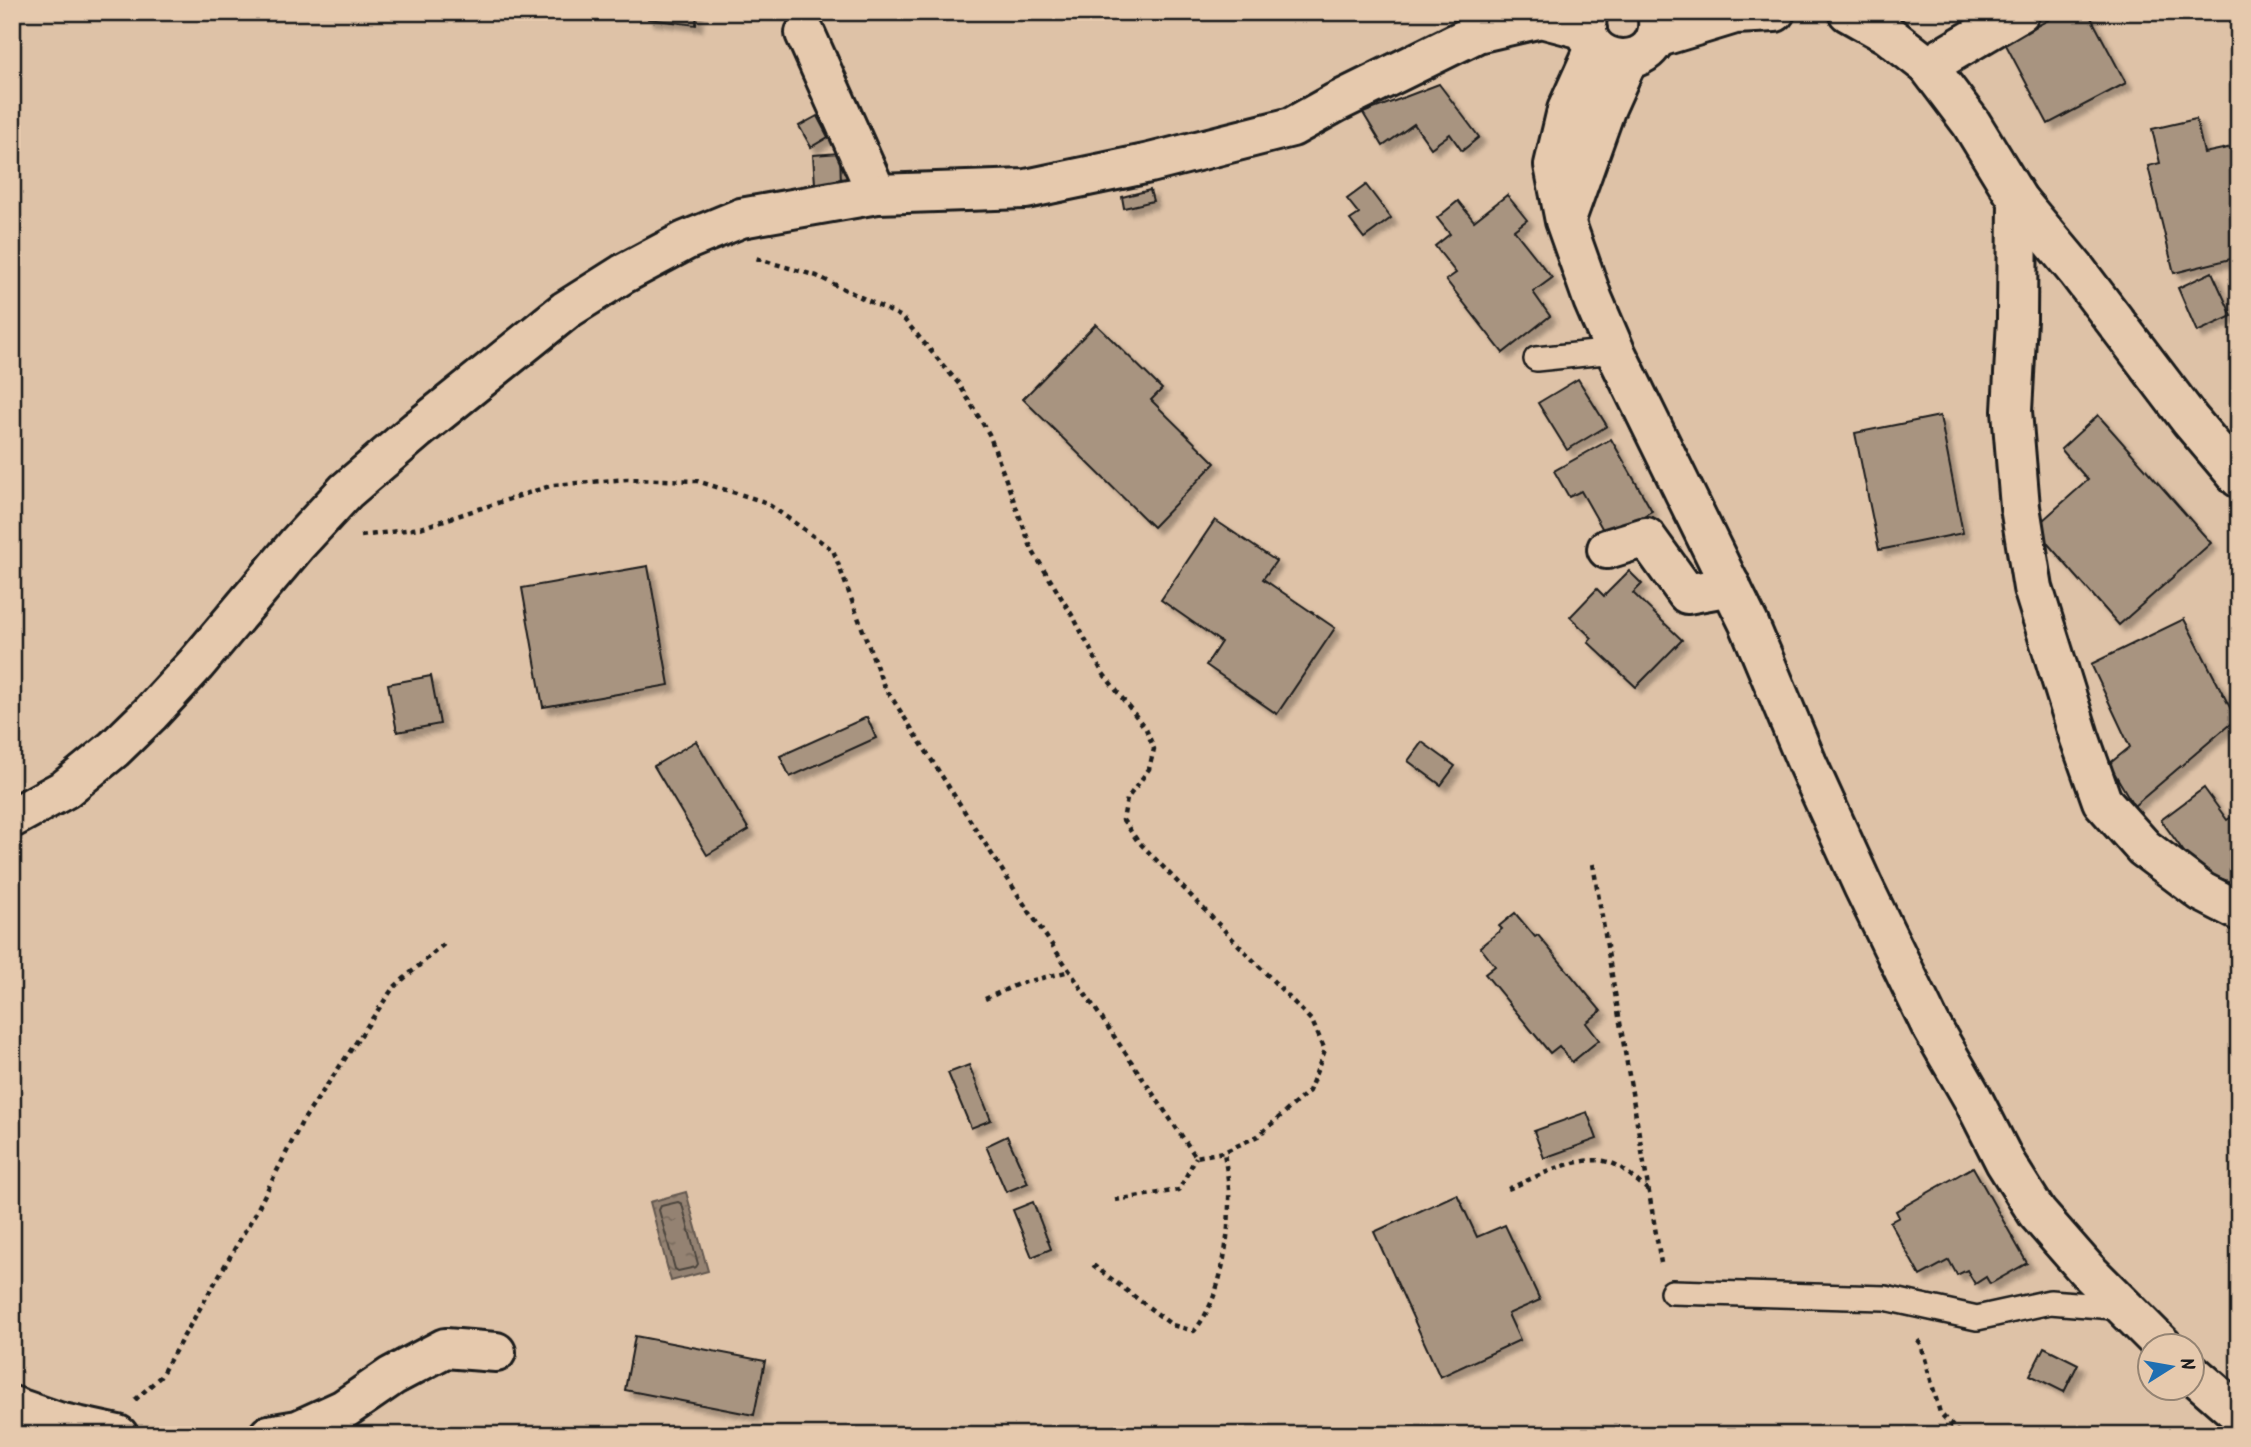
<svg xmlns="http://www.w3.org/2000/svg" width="2251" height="1447" viewBox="0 0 2251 1447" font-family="Kalam,sans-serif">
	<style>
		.water { fill: url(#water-ripples); stroke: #645950; stroke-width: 2 }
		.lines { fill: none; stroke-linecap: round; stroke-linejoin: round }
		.shore { stroke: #4c453e; stroke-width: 2 }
		.building { fill: #a89480; stroke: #1c1c1c; stroke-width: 2; filter: url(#shadow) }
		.service-casing { stroke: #1c1c1c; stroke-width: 28 }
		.minor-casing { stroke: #1c1c1c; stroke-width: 44 }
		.tertiary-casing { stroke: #1c1c1c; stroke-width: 44 }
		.secondary-casing { stroke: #1c1c1c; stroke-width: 44 }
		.path { stroke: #1c1c1c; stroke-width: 4.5; stroke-dasharray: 5 5; stroke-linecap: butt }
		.service { stroke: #e6c9ad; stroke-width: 23 }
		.minor { stroke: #e6c9ad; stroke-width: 38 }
		.tertiary { stroke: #e6c9ad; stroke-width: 38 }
		.secondary { stroke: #e6c9ad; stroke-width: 38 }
	</style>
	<defs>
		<pattern id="water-ripples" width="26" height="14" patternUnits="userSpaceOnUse" patternTransform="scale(1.75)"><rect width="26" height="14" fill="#948272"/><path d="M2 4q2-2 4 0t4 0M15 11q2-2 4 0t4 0" fill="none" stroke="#786a5d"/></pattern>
		<filter id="shadow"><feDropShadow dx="6" dy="6" stdDeviation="2" flood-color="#0004"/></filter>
	</defs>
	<rect width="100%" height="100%" fill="#dec2a7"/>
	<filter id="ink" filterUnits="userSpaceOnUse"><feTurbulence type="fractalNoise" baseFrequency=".0143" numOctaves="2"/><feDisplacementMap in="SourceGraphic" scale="14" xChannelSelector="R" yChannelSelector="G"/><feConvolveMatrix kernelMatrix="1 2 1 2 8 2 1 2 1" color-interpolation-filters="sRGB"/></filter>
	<g filter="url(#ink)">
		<path class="water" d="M 686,1192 L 708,1271 L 671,1281 L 650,1202 Z"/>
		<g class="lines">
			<path class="shore" d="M 678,1202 L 682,1204 L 698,1264 L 696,1267 L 678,1271 L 675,1269 L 659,1210 L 661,1206 Z"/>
		</g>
		<g class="building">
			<path d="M 649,12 L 697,12 L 696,25 L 648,19 Z"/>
			<path d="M 2063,12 L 2088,12 L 2126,83 L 2048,124 L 2005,43 Z"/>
			<path d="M 1439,84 L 1479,137 L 1462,151 L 1450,134 L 1431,148 L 1414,124 L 1383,146 L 1363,113 Z"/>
			<path d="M 817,116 L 828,137 L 811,147 L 799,126 Z"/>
			<path d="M 2196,119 L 2204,153 L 2232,147 L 2239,176 L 2239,257 L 2174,273 L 2148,166 L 2160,163 L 2152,129 Z"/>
			<path d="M 840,153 L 841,183 L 815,184 L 813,155 Z"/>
			<path d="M 1366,185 L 1391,218 L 1364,238 L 1350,220 L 1359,214 L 1347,199 Z"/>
			<path d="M 1150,190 L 1153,201 L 1124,208 L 1122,197 Z"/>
			<path d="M 1507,195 L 1527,220 L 1514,230 L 1552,278 L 1533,292 L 1550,316 L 1503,353 L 1446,280 L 1456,273 L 1435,246 L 1450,234 L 1437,218 L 1458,201 L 1474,221 Z"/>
			<path d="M 2212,272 L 2232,316 L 2197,332 L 2178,288 Z"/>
			<path d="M 1096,324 L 1162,389 L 1151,400 L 1215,463 L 1153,527 L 1023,399 Z"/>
			<path d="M 1578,379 L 1607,426 L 1567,450 L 1538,403 Z"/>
			<path d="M 2098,415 L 2211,543 L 2119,625 L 2034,528 L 2088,480 L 2061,449 Z"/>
			<path d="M 1940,416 L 1963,533 L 1879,550 L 1855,433 Z"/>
			<path d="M 1611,439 L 1652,511 L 1607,537 L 1581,491 L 1569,497 L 1554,471 Z"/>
			<path d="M 1215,520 L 1276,561 L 1263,579 L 1335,628 L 1277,714 L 1206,665 L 1221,642 L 1161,600 Z"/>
			<path d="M 648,566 L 669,685 L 543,707 L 522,588 Z"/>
			<path d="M 1629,571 L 1642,584 L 1633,593 L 1682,640 L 1636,687 L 1588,642 L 1592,638 L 1570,617 L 1597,589 L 1604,596 Z"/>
			<path d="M 2184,619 L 2236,719 L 2134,806 L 2109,764 L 2130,747 L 2091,664 Z"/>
			<path d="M 431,676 L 440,724 L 397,732 L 388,684 Z"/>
			<path d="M 867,717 L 876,738 L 790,777 L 780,756 Z"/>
			<path d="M 696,741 L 749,830 L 707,855 L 654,766 Z"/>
			<path d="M 1422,742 L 1455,766 L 1441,785 L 1408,761 Z"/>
			<path d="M 2204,788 L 2227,820 L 2239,812 L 2239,885 L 2197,870 L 2161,820 Z"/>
			<path d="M 1515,913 L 1535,937 L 1538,935 L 1601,1011 L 1586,1023 L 1599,1040 L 1572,1062 L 1559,1046 L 1550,1053 L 1485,974 L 1495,966 L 1480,947 L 1502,929 L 1499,926 Z"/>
			<path d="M 969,1065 L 991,1120 L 971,1128 L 948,1073 Z"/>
			<path d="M 1587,1112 L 1597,1139 L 1544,1158 L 1534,1131 Z"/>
			<path d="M 1007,1136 L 1028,1183 L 1006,1192 L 986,1146 Z"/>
			<path d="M 1973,1167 L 2027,1263 L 1990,1284 L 1986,1277 L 1975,1284 L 1967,1270 L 1957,1275 L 1949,1260 L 1920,1276 L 1890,1222 L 1899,1217 L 1896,1211 Z"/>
			<path d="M 1457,1194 L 1477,1237 L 1505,1225 L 1540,1300 L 1508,1314 L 1520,1340 L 1440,1377 L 1374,1232 Z"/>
			<path d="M 1033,1202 L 1051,1249 L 1032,1257 L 1013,1210 Z"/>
			<path d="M 635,1336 L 765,1361 L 754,1415 L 625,1390 Z"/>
			<path d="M 2044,1347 L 2078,1364 L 2064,1392 L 2030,1375 Z"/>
		</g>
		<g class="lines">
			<g class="service-casing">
				<g id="service">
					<path d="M 1536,359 L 1615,351"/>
					<path d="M 1672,1292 L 1885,1298 L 1977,1318 L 2050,1302 L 2126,1308"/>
				</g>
			</g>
			<g class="minor-casing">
				<g id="minor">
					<path d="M 805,33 L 877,194"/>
					<path d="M 1928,66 L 2020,12"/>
					<path d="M 2018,200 L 2017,319 L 2012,411 L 2020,507 L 2033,588 L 2079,736 L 2102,801 L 2144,848 L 2202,892 L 2239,911"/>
					<path d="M 1607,549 L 1646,537 L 1687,594 L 1731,586"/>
					<path d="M 12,1406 L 58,1422 L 118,1435"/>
					<path d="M 269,1435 L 298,1430 L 344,1409 L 392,1376 L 445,1348 L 496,1352"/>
				</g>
			</g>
			<g class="tertiary-casing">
				<g id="tertiary">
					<path d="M 1848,12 L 1887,34 L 1928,66 L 1971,123 L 2018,200 L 2077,271 L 2190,420 L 2239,478"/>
					<path d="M 1656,38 L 1735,14 L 1775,12"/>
					<path d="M 12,818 L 65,789 L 114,749 L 150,714 L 196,664 L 297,544 L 346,491 L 417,430 L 566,310 L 623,274 L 685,241 L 741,218 L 877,194 L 1026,189 L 1150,163 L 1292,127 L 1335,103 L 1477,33 L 1541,18 L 1587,30"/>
				</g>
			</g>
			<g class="secondary-casing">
				<g id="secondary">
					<path d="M 1588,12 C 1572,71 1670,78 1657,12"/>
					<path d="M 1595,48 L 1567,110 L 1554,165 L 1565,221 L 1593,300 L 1615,351 L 1749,624 L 1807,763 L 1863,886 L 1930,1024 L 1972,1097 L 2005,1162 L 2037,1213 L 2086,1269 L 2163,1346"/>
					<path d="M 1566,219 L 1605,110 L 1628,59"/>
					<path d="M 2192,1373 L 2239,1414"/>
				</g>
			</g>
			<g class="path">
				<path d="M 361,536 L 420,528 L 553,485 L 628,479 L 697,481 L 765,502 L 833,550 L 883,684 L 1018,895 L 1196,1157 L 1224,1152 L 1258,1136 L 1309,1091 L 1325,1050 L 1312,1021 L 1137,840 L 1123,820 L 1127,799 L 1149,769 L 1154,749 L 1146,729 L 1102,672 L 1075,620 L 1032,550 L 989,434 L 959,384 L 902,317 L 817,276 L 755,258"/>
				<path d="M 1593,864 L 1661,1263"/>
				<path d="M 985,999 L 1018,984 L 1070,971"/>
				<path d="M 1508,1189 C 1537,1177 1587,1148 1618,1166 C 1628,1172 1638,1182 1648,1190"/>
				<path d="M 1115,1200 L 1179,1190 L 1196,1157"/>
				<path d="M 1093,1265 L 1172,1325 L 1194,1331 C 1221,1300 1229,1242 1229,1201 C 1230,1185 1226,1168 1224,1152"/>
				<path d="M 1918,1340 L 1921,1344 L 1940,1413 L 1961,1435"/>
				<path d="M 135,1400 L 160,1377 L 256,1212 L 302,1122 L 393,988 L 444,944"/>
			</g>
			<use href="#service" class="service"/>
			<use href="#minor" class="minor"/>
			<use href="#tertiary" class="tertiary"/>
			<use href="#secondary" class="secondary"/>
		</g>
	</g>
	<rect width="2251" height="1447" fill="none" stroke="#e6c9ad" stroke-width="42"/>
	<rect x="21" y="21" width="2209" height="1405" fill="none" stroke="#1c1c1c" stroke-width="2.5" filter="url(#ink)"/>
	<g transform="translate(2171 1367) rotate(79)"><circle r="33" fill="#e6c9ad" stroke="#958473" stroke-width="2"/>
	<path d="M0-5L12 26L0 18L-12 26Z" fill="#1f6fb2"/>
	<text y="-10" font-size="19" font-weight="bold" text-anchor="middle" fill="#1c1c1c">N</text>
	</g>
</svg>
